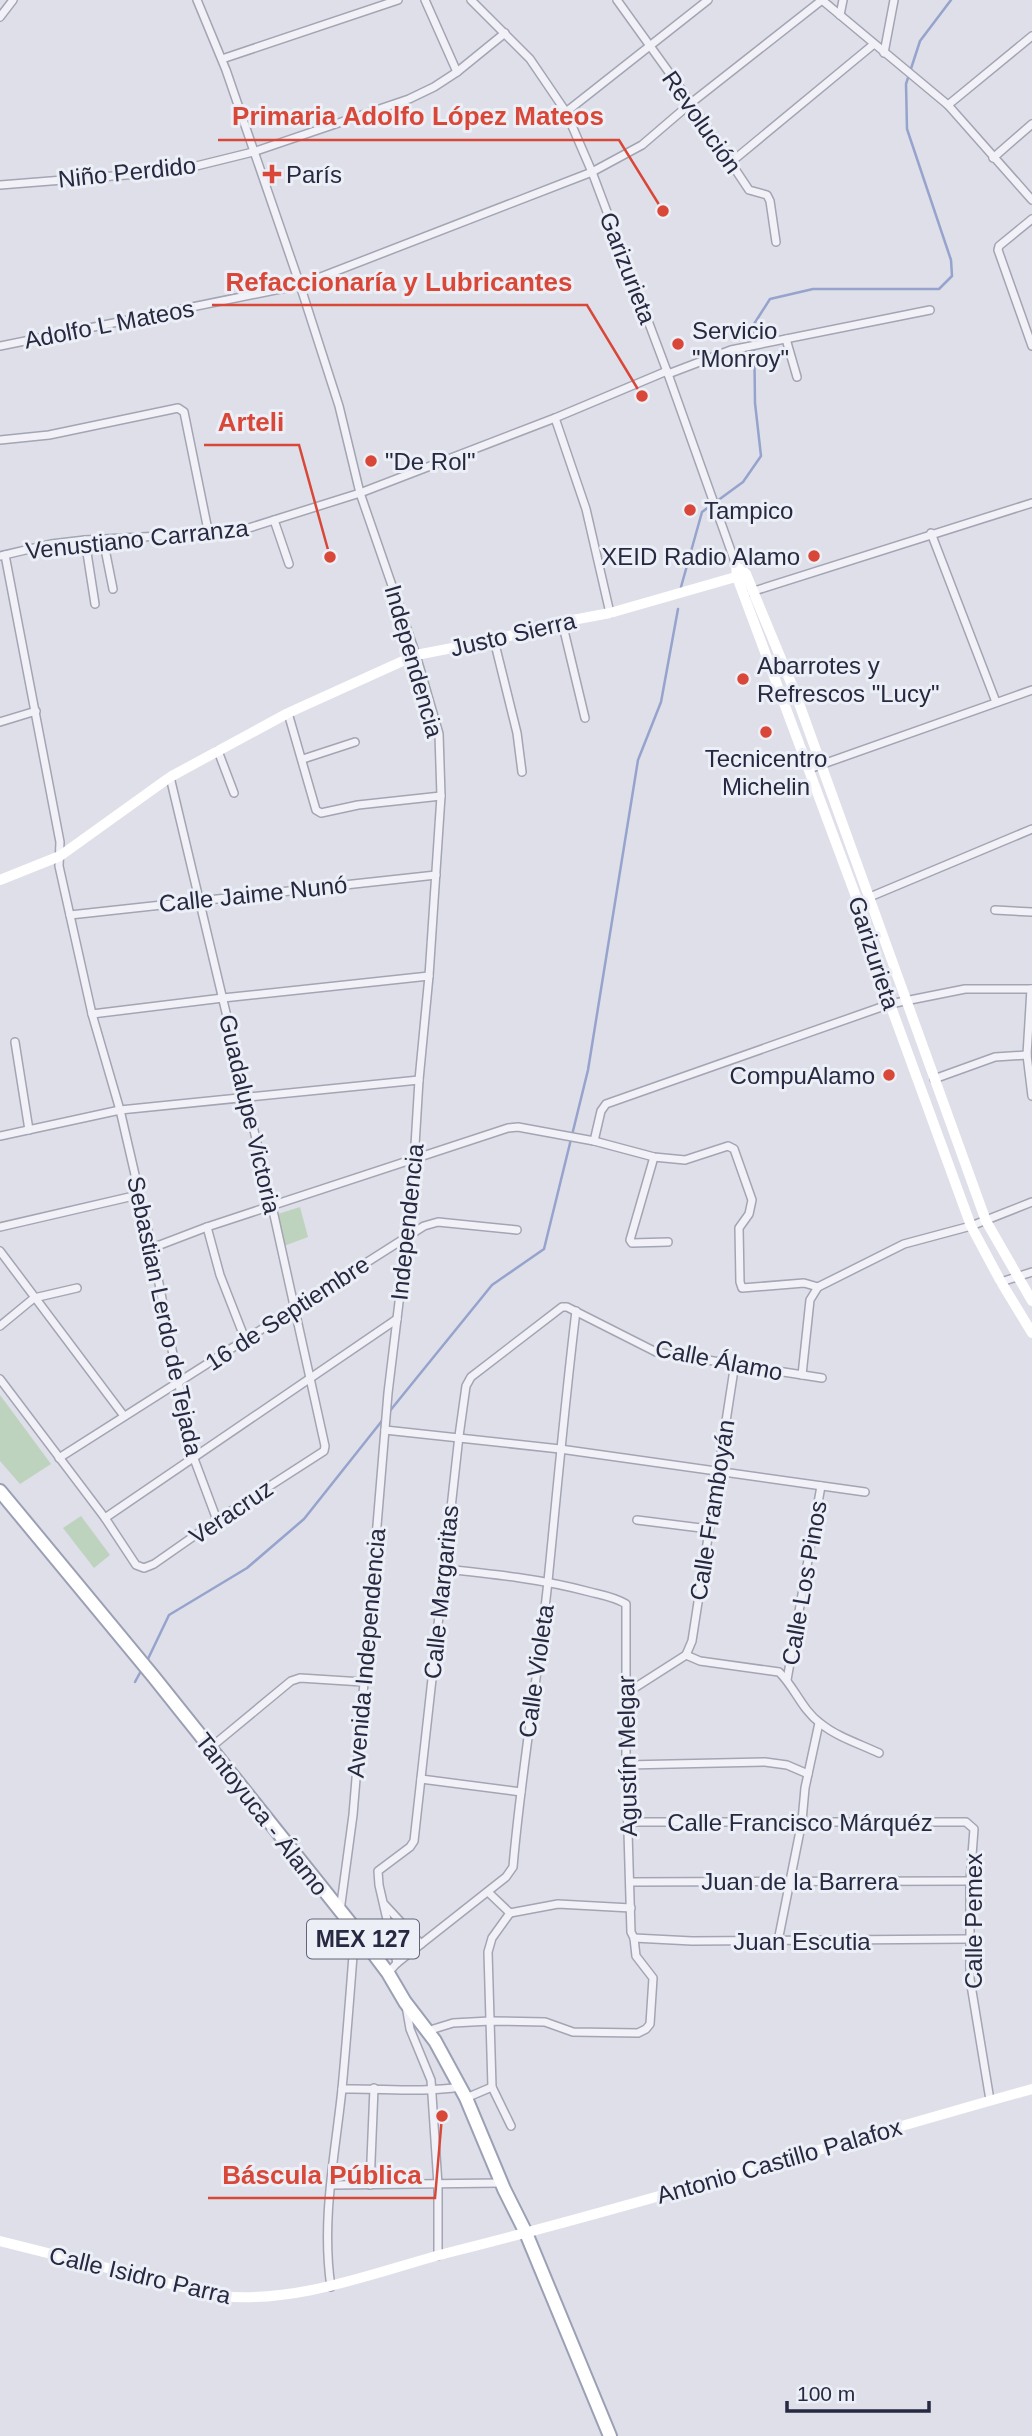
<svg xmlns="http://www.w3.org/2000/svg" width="1032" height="2436" viewBox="0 0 1032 2436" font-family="Arial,sans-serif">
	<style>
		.green { fill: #bed3be }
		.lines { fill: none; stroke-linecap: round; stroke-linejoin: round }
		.stream { stroke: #96a3cc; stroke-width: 2.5 }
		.street-casing { stroke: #a3a5b3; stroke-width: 10 }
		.primary-casing { stroke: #9ca0b5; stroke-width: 16 }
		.street { stroke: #f1f1f7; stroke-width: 7 }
		.secondary { stroke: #fff; stroke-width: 10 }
		.primary { stroke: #fff; stroke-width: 12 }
		.poi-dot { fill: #d84738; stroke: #edeff6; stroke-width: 2.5 }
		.labels { text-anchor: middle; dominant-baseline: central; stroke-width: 6; stroke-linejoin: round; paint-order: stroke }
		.shield { fill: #edeff6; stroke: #626477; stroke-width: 2 }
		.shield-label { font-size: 23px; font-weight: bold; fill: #262941 }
		.street-label { font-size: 24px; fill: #262941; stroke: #edeff6 }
		.poi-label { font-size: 24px; fill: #262941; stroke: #edeff6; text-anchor: start }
		.leader { fill: none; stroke: #d84738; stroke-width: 2.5 }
		.callout-dot { fill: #d84738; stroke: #edeff6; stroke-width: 2.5 }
		.callout-label { font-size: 26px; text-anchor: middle; font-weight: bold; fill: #d84738; stroke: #edeff6; stroke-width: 6; stroke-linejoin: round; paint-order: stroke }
	</style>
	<rect width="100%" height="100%" fill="#dedfe9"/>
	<g class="green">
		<path d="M 300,1207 L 308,1237 L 284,1246 L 278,1214 Z"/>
		<path d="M 0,1395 L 51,1464 L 20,1484 L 0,1461 Z"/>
		<path d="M 81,1516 L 110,1555 L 94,1568 L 63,1528 Z"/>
	</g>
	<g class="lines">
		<g class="stream">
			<path d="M 681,587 L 702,512 L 743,482 L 761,456 L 755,403 L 754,324 L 770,299 L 813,289 L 939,289 L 952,276 L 951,260 L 907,129 L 906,84 L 920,41 L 951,0"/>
			<path d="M 389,1412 L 492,1285 L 544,1249 L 588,1070 L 638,760 L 661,702 L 678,609"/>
			<path d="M 147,1661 L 169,1615 L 247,1568 L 304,1519 L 385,1417"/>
			<path d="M 135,1682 L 142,1669"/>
		</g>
		<g class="street-casing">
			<g id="street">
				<path d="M 197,0 L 226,70 L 300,285 L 339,406 L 360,493 L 416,655 L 439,734 L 441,796 L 429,976 L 419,1080 L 412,1195 L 388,1393 L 353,1815 L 340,1911"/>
				<path d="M 425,0 L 457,72"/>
				<path d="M 471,0 L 530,59 L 566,112 L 592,172 L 668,374 L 736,565"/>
				<path d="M 617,0 L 691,103 L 749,190 L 767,195 L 770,201 L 776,242"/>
				<path d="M 822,0 L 948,105 L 1032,200"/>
				<path d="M 840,15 L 843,0"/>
				<path d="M 0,17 L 13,0"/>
				<path d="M 884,53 L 894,0"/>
				<path d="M 222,59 L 398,0"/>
				<path d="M 948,105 L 1032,36"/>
				<path d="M 566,112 L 708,0"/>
				<path d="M 993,158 L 1032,124"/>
				<path d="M 730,163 L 874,44"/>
				<path d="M 0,185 L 176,171 L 253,152 L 409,99 L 434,87 L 457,72 L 505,33"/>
				<path d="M 1032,219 L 999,246 L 998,250 L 1032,346"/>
				<path d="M 786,339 L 797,377"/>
				<path d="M 0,346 L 300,285 L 592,172 L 642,145 L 691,103 L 822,0"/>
				<path d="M 668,374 L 731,350 L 930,310"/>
				<path d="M 555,418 L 586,509 L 610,613"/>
				<path d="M 0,440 L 49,435 L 178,408 L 184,412 L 209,535"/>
				<path d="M 274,520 L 289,564"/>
				<path d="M 931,533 L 996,702"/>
				<path d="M 103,539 L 113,589"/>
				<path d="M 85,540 L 95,604"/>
				<path d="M 5,555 L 60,842 L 59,866 L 92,1014 L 120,1110 L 152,1248 L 193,1456 L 217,1520"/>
				<path d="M 0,556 L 51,544 L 85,540 L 236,532 L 360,493 L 555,418 L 667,371"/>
				<path d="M 751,592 L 1032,503"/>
				<path d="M 562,622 L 585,718"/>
				<path d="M 494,640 L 517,733 L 522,772"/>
				<path d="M 288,713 L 316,810 L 321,813 L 358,805 L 441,796"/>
				<path d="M 0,722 L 36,711"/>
				<path d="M 218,751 L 234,793"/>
				<path d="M 303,759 L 355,742"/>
				<path d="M 809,769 L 1032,690"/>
				<path d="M 865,899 L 1032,829"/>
				<path d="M 995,910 L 1032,912"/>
				<path d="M 70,915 L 436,875"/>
				<path d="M 1031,989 L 1027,1055 L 1032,1096"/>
				<path d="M 92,1014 L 223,998 L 429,976"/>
				<path d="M 15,1042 L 29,1130"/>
				<path d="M 934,1079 L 995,1057 L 1027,1055"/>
				<path d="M 0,1136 L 120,1110 L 419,1080"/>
				<path d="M 594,1141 L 601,1111 L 606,1104 L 890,1004 L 965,989 L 1032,989"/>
				<path d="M 654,1157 L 630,1240 L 632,1243 L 668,1242"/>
				<path d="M 0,1227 L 138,1195"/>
				<path d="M 207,1227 L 220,1275 L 245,1339"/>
				<path d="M 152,1248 L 207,1227 L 508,1128 L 518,1127 L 594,1141 L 654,1157 L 685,1160 L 728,1146 L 734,1149 L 752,1200 L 749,1214 L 739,1228 L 740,1282 L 742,1288 L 804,1283 L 818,1287"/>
				<path d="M 0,1251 L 124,1416"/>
				<path d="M 1001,1282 L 1032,1272"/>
				<path d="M 0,1326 L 34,1298 L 77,1288"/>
				<path d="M 802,1375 L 810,1300 L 818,1287 L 904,1244 L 971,1226 L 1032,1202"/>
				<path d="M 0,1379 L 105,1518 L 136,1565 L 144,1568 L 154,1564 L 217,1520 L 324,1451 L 325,1446 L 272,1206 L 170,777"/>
				<path d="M 385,1430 L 560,1449 L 865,1492"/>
				<path d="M 59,1458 L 424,1226 L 438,1222 L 517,1230"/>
				<path d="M 105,1518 L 397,1319"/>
				<path d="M 637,1520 L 709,1529"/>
				<path d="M 686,1655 L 692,1641 L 735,1363"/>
				<path d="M 686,1655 L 700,1661 L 779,1672 C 794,1686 802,1710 820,1723 C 837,1737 860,1744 879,1753"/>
				<path d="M 787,1680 L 821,1486"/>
				<path d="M 625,1694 L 686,1655"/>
				<path d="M 210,1748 L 291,1681 L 300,1678 L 363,1682"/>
				<path d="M 626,1765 L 765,1762 L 787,1765 L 808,1774"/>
				<path d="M 421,1779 L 521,1792"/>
				<path d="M 628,1822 L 966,1822 L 974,1829 L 970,1881 L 970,1979 L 990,2100"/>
				<path d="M 631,1882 L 970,1881"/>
				<path d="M 488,1892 L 510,1913"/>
				<path d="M 385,1905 L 421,1944"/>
				<path d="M 510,1913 L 492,1938 L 488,1952 L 492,2087 L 511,2126"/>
				<path d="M 510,1913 L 558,1904 L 631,1908"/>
				<path d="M 634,1938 L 692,1941 L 970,1939"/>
				<path d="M 778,1941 L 802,1821 L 805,1788 L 819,1723"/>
				<path d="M 397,1963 L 379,1885 L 378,1871 L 410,1847 L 414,1841 L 459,1436 L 466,1386 L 471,1377 L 562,1307 L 567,1307 L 656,1352 L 822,1378"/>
				<path d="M 388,1973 L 397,1963 L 506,1877 L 513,1867 C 521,1772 538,1677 548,1581 C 557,1491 565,1401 576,1311"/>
				<path d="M 406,2006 L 410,2029 L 431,2080 L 438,2185 L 438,2256"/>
				<path d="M 427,2031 L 453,2023 L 490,2021 L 545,2022 L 573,2032 L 638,2033 L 646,2029 L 650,2024 L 653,1978 L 636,1956 L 634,1938 L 631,1932 L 626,1765 L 626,1604 C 615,1597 602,1595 590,1592 C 542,1579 493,1574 444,1569"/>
				<path d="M 342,2089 C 381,2088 421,2093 460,2087"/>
				<path d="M 466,2098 L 492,2087"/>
				<path d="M 331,2185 L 501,2183"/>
				<path d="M 370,2185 L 374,2088"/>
				<path d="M 331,2287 C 321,2220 335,2156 342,2089 C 347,2036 351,1982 355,1929"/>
			</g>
		</g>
		<g class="primary-casing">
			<path id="primary" d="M 0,1491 L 153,1676 L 355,1929 L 388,1973 L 405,2002 L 435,2041 L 466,2098 L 504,2189 L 526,2233 L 610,2436"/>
		</g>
		<use href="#street" class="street"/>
		<g class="secondary">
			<path d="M 736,565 L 737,577 L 858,902 L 890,1004 L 971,1226 L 1001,1282 L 1032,1333"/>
			<path d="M 741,569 L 746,574 L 796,695 L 986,1221 L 1032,1301"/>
			<path d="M 0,880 L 60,856 L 170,777 L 288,713 L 416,655 L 494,640 L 562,622 L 610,613 L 746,574"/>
			<path d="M 0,2241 L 219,2296 C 299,2304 374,2272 451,2252 C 646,2203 838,2143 1032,2089"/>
		</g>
		<use href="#primary" class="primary"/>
	</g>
	<g class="poi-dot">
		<path d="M268.5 163.5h7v7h7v7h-7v7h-7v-7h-7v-7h7z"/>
		<circle cx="678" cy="344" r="7"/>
		<circle cx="371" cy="461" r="7"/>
		<circle cx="690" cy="510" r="7"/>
		<circle cx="814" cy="556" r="7"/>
		<circle cx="743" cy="679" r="7"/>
		<circle cx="766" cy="732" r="7"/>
		<circle cx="889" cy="1075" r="7"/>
	</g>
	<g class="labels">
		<rect class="shield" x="307" y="1919.5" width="112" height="39" rx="5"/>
		<g class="shield-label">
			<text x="363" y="1939">MEX 127</text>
		</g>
		<g class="street-label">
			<text transform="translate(702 122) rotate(55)">Revolución</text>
			<text transform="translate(127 172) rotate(-6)">Niño Perdido</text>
			<text transform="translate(628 268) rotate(69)">Garizurieta</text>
			<text transform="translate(109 324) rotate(-11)">Adolfo L Mateos</text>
			<text transform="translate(137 539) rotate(-6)">Venustiano Carranza</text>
			<text transform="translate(513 634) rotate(-13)">Justo Sierra</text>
			<text transform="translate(414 661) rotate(74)">Independencia</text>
			<text transform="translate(253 894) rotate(-6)">Calle Jaime Nunó</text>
			<text transform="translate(874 953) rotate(72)">Garizurieta</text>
			<text transform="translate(250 1114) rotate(77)">Guadalupe Victoria</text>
			<text transform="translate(407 1222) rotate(-84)">Independencia</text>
			<text transform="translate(287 1313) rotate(-33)">16 de Septiembre</text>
			<text transform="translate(165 1316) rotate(78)">Sebastian Lerdo de Tejada</text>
			<text transform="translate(719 1360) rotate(11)">Calle Álamo</text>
			<text transform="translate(712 1510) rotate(-81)">Calle Framboyán</text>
			<text transform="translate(231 1512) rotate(-34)">Veracruz</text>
			<text transform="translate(804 1583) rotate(-80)">Calle Los Pinos</text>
			<text transform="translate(441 1592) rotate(-84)">Calle Margaritas</text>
			<text transform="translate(366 1653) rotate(-85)">Avenida Independencia</text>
			<text transform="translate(536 1671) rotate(-82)">Calle Violeta</text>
			<text transform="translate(627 1756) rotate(-91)">Agustín Melgar</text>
			<text transform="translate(262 1814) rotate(52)">Tantoyuca - Álamo</text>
			<text x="800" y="1822">Calle Francisco Márquéz</text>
			<text x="800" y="1881">Juan de la Barrera</text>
			<text transform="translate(973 1921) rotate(-90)">Calle Pemex</text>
			<text x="802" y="1941">Juan Escutia</text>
			<text transform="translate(779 2161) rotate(-16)">Antonio Castillo Palafox</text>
			<text transform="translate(140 2275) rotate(13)">Calle Isidro Parra</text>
		</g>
		<g class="poi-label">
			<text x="286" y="174">París</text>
			<text x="692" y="330">Servicio<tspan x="692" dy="28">"Monroy"</tspan></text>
			<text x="385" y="461">"De Rol"</text>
			<text x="704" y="510">Tampico</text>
			<text x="800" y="556" text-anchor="end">XEID Radio Alamo</text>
			<text x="757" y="665">Abarrotes y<tspan x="757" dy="28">Refrescos "Lucy"</tspan></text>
			<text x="766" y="758" text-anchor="middle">Tecnicentro<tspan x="766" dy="28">Michelin</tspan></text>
			<text x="875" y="1075" text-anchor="end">CompuAlamo</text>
		</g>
	</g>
	<path class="leader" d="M663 211L619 140H218M642 396L587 305H212M330 557L299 445H204M442 2116L435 2198H208"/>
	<g class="callout-dot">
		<circle cx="663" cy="211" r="7"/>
		<circle cx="642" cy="396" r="7"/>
		<circle cx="330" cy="557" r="7"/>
		<circle cx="442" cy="2116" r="7"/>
	</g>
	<g class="callout-label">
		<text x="418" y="125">Primaria Adolfo López Mateos</text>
		<text x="399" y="291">Refaccionaría y Lubricantes</text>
		<text x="251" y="431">Arteli</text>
		<text x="322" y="2184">Báscula Pública</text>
	</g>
	<path d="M787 2401v10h142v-10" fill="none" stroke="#262941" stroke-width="3.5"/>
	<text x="797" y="2401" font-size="21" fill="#262941" stroke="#edeff6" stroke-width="5" paint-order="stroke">100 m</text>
</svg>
